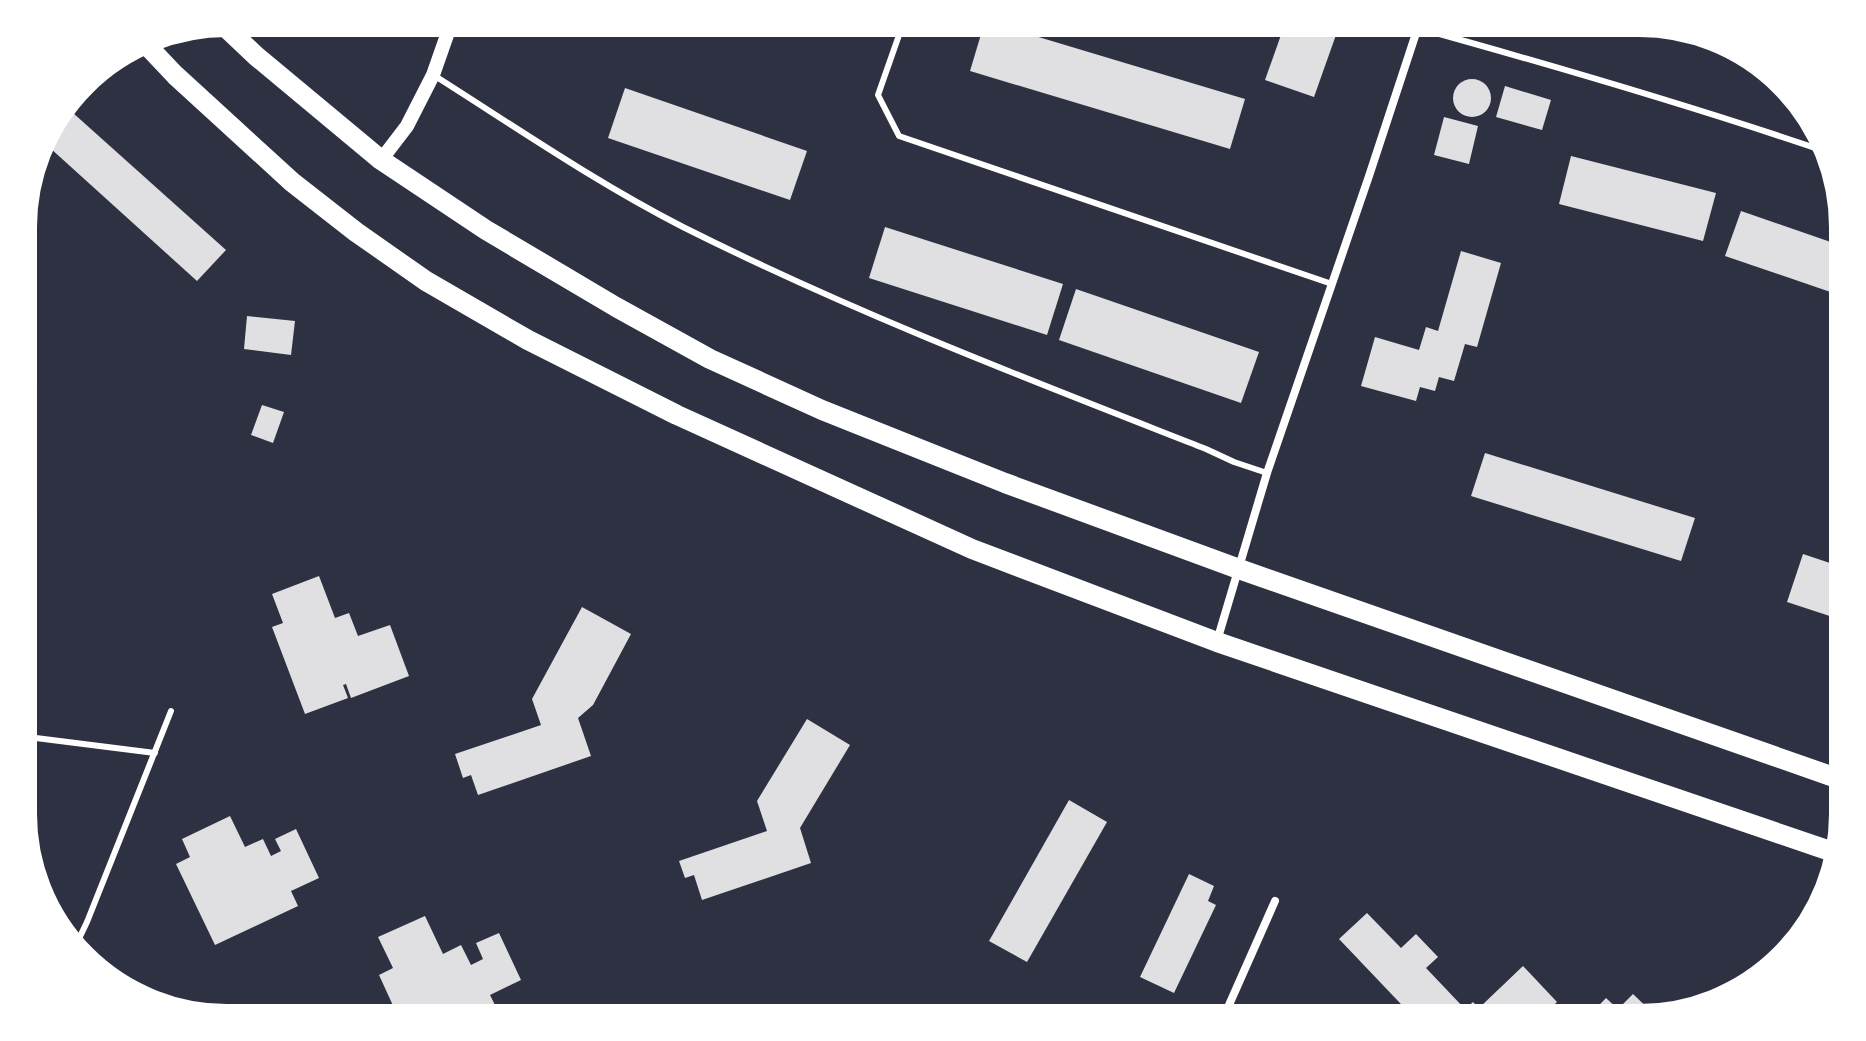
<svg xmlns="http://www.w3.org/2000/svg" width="1866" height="1041" viewBox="0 0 1866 1041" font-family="'Archivo Narrow',sans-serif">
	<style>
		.building { fill: #e0e0e3 }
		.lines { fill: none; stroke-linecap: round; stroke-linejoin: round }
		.service { stroke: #fff; stroke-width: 6 }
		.minor { stroke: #fff; stroke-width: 8 }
		.tertiary { stroke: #fff; stroke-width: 14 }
		.primary { stroke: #fff; stroke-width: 20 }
		.rim { fill: none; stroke: #fff; stroke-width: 10 }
	</style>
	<rect width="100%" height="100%" fill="#2d3142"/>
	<g class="building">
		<path d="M 1287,18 L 1342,18 L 1314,97 L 1265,80 Z"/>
		<path d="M 985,21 L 1245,99 L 1230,149 L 970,71 Z"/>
		<circle cx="1472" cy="98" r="19"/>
		<path d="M 1505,86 L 1551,100 L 1542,130 L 1496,117 Z"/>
		<path d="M 625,88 L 807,151 L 790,200 L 608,138 Z"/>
		<path d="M 63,104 L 226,250 L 197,281 L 39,138 Z"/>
		<path d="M 1444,117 L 1478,126 L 1469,164 L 1434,155 Z"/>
		<path d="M 1571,156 L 1716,193 L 1703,241 L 1559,204 Z"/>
		<path d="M 1741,211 L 1848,248 L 1848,298 L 1725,256 Z"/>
		<path d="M 885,227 L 1063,284 L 1047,335 L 869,278 Z"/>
		<path d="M 1461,251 L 1501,263 L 1477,347 L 1465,344 L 1454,381 L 1439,377 L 1435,391 L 1420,387 L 1416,401 L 1361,386 L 1375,337 L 1419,350 L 1426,327 L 1438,331 Z"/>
		<path d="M 1076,289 L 1259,352 L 1241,403 L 1059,340 Z"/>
		<path d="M 247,316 L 295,321 L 291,355 L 244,349 Z"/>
		<path d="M 262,405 L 284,412 L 273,443 L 251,435 Z"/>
		<path d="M 1485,453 L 1695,518 L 1681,561 L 1471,496 Z"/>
		<path d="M 1803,554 L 1848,569 L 1848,622 L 1787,602 Z"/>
		<path d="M 319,576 L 335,618 L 349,613 L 358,636 L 390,625 L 409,676 L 351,698 L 346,684 L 343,685 L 348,698 L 305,714 L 272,627 L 283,623 L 272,594 Z"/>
		<path d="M 582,607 L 631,634 L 593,705 L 578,718 L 591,756 L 478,795 L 471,775 L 463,778 L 455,754 L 541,725 L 532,699 Z"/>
		<path d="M 807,719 L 850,745 L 800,828 L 811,863 L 702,900 L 694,875 L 685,878 L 679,861 L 767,831 L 757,801 Z"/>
		<path d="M 1069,800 L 1107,822 L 1027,962 L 989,941 Z"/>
		<path d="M 230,816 L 245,847 L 263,839 L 271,856 L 281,851 L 275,839 L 296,829 L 319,878 L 291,891 L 298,906 L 215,945 L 176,864 L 190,857 L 182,839 Z"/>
		<path d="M 1189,874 L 1214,886 L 1208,901 L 1216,905 L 1174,993 L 1140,977 Z"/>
		<path d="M 1367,913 L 1401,948 L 1416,934 L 1438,957 L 1426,968 L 1465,1009 L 1473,1002 L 1479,1008 L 1523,966 L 1557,1002 L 1535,1023 L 1419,1023 L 1339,939 Z"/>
		<path d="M 425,916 L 443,954 L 461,945 L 471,965 L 483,959 L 476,943 L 499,933 L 521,980 L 490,995 L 496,1007 L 463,1023 L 401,1023 L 379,975 L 393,968 L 378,937 Z"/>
		<path d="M 1633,994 L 1660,1020 L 1652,1023 L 1582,1023 L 1606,998 L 1618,1009 Z"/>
		<path d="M 640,1006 L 647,1023 L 601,1023 Z"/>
		<path d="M 940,1010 L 945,1023 L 907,1023 L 907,1022 Z"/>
	</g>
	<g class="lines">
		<g class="service">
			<path d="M 905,18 L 878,95 L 899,136 L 1332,284"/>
			<path d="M 1418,28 C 1555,66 1692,106 1827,152"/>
			<path d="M 435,76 C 517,128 597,183 683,227 C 852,312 1030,380 1206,449 L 1234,462 L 1267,473"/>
			<path d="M 20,736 L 155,753"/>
			<path d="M 74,949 L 87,922 L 171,711"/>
		</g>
		<g class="minor">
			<path d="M 1217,641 L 1267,473 L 1369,176 L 1421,18"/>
			<path d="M 1221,1023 L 1275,901"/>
		</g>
		<path class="tertiary" d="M 381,160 L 407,126 L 433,75 L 453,18"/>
		<g class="primary">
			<path d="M 218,20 L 256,56 L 381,160 L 486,230 L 616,307 L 710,359 L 822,410 L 1005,483 L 1239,569 L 1848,782"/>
			<path d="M 140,38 L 175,75 L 292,182 L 356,232 L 426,281 L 528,340 L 677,415 L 972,549 L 1217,642 L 1839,854"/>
		</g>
	</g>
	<path d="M0 0H1866V1041H0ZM227 32H1639A195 195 0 0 1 1834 227V814A195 195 0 0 1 1639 1009H227A195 195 0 0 1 32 814V227A195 195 0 0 1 227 32Z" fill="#fff" fill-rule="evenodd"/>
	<path class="rim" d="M227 32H1639A195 195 0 0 1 1834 227V814A195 195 0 0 1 1639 1009H227A195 195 0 0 1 32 814V227A195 195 0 0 1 227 32Z"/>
</svg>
